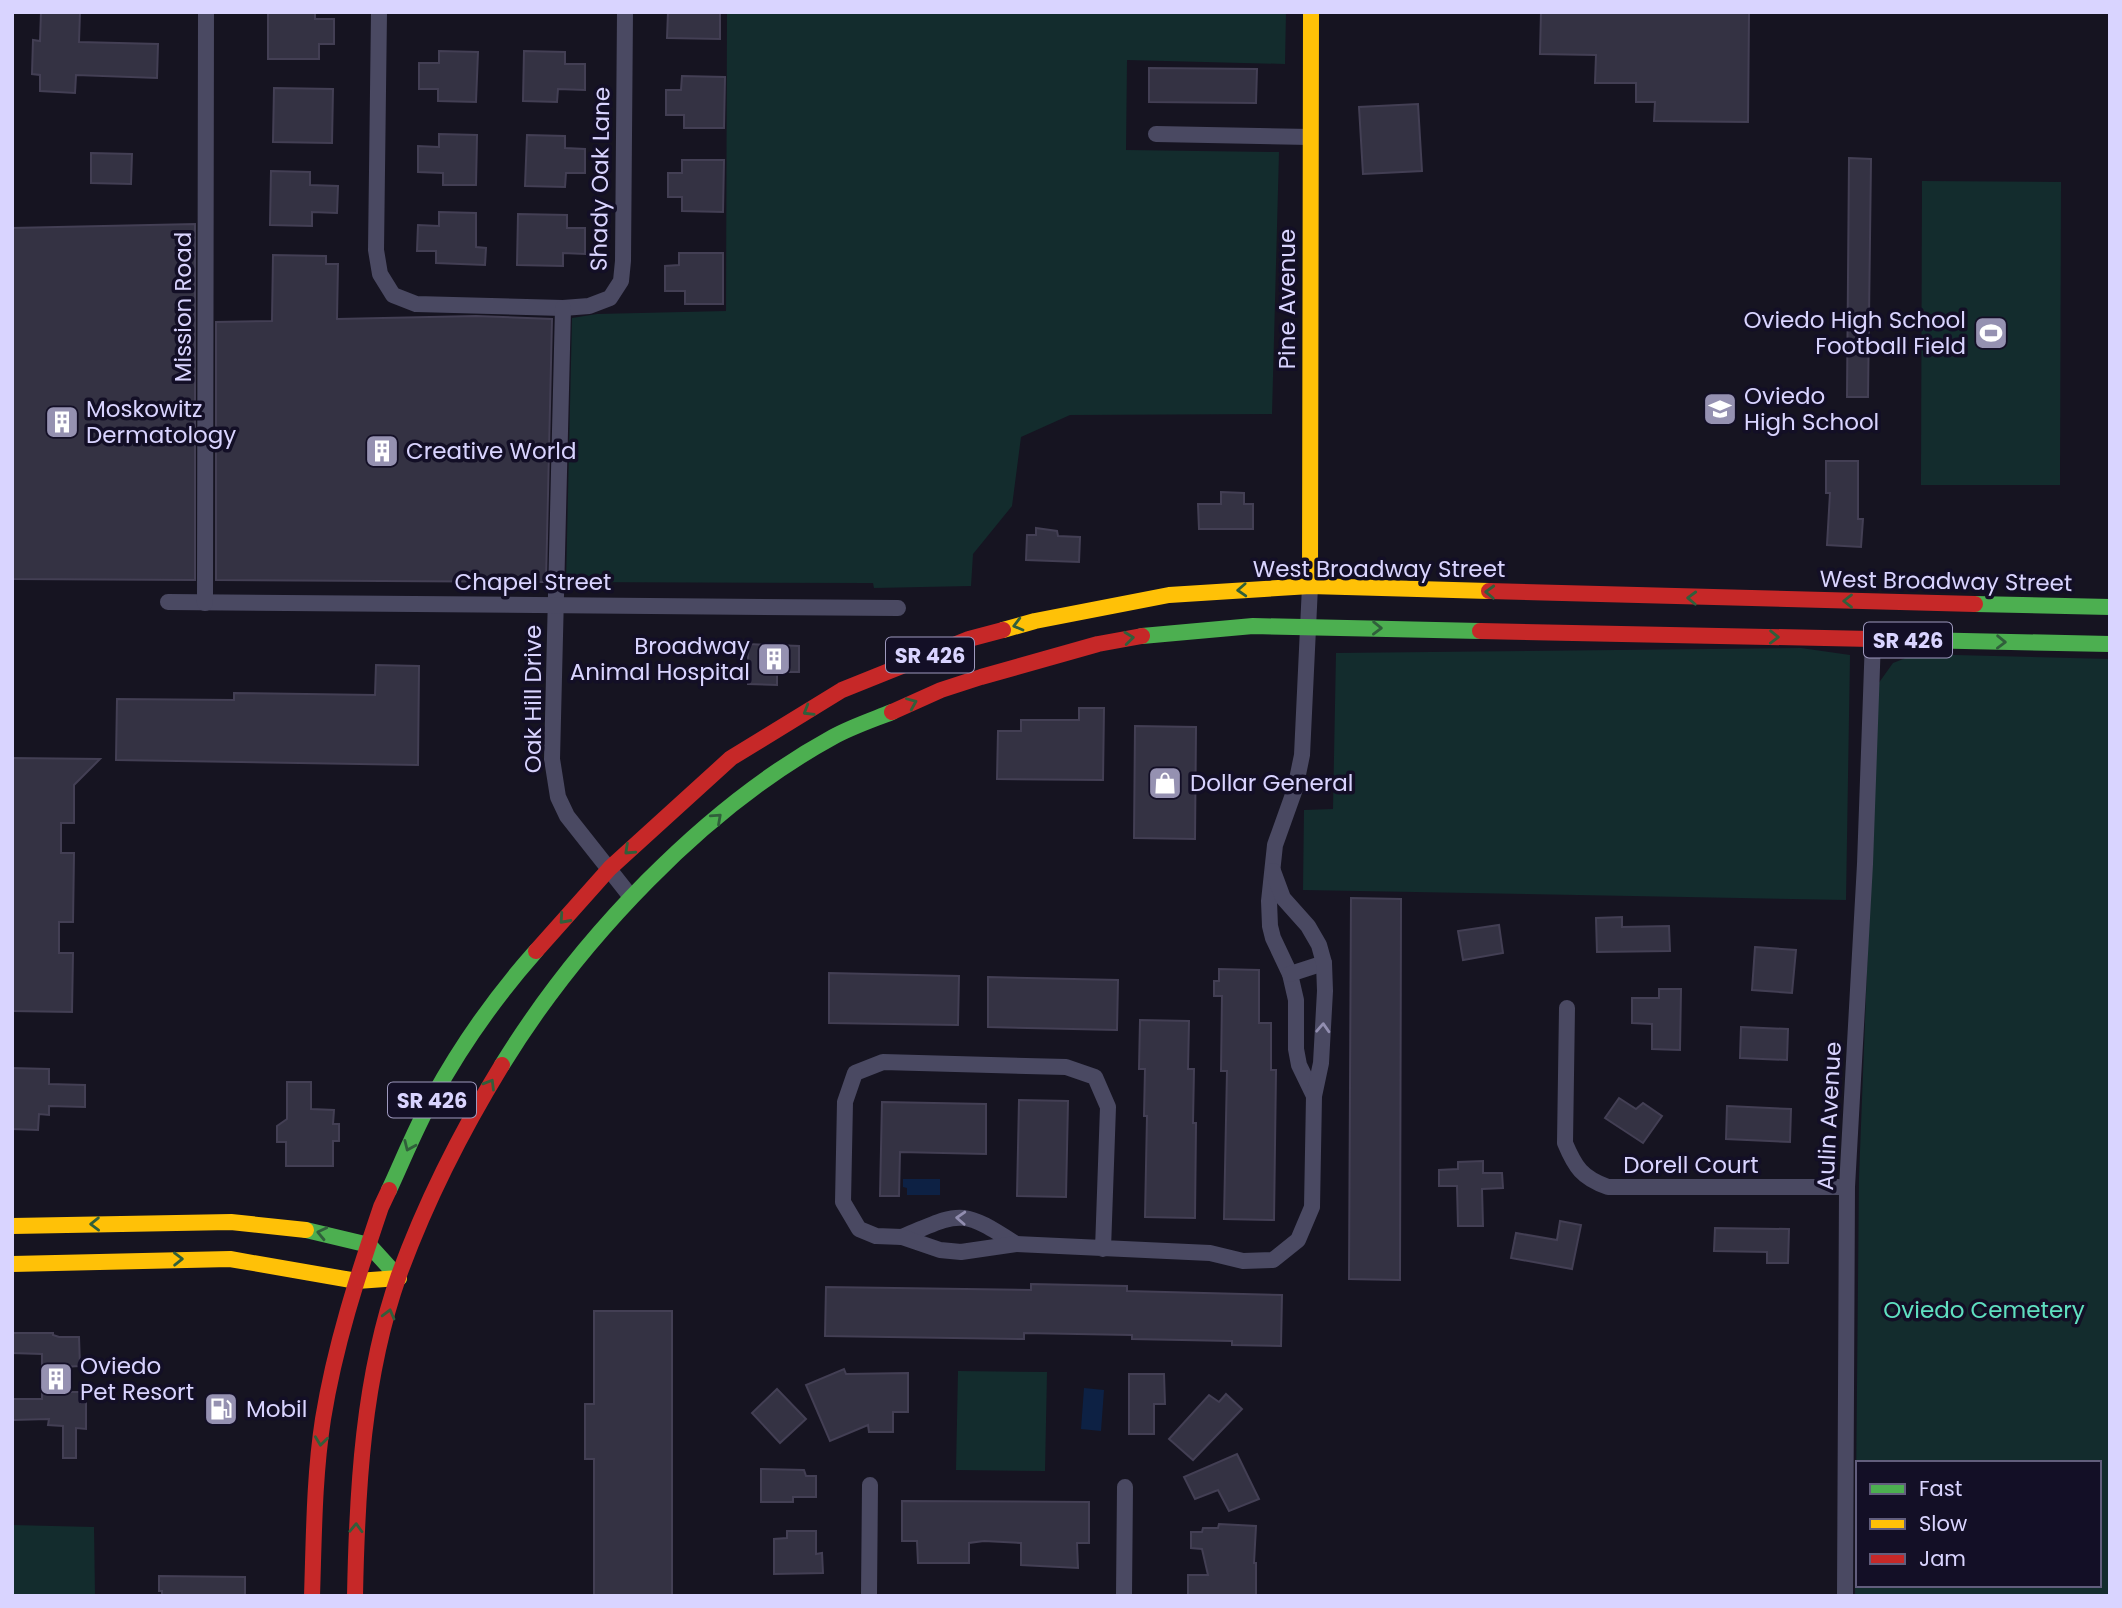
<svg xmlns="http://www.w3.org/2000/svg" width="2122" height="1608" viewBox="0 0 2122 1608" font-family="Poppins,sans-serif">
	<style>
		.green { fill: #132c2d; fill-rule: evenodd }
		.water { fill: #0d2144 }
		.building { fill: #343243; stroke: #433f54; stroke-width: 2 }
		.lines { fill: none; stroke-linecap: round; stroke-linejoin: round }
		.street { stroke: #4a4962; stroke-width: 16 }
		.fast { stroke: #4caf50; stroke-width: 16 }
		.slow { stroke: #ffc107; stroke-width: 16 }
		.jam { stroke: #c62828; stroke-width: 16 }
		.oneway { stroke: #305f3b }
		.oneway2 { stroke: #928eb0 }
		.labels { text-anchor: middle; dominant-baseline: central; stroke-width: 7; stroke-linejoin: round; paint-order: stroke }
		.shield { fill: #130f26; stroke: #9e99be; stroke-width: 2 }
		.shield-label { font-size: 21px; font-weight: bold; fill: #d9d4ff }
		.street-label { font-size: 23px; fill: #d9d4ff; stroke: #130f26 }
		.poi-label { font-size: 23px; fill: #d9d4ff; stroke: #130f26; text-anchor: start }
		.park-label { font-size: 23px; fill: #5fe0c0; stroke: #130f26 }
	</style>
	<rect width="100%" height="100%" fill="#161421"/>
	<g class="green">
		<path d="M 727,12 L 1286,12 L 1285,64 L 1127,60 L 1126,150 L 1279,152 L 1272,414 L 1070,415 L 1021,437 L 1012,506 L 973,554 L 971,586 L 874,588 L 873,583 L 566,582 L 572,318 L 597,314 L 726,311 Z"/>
		<path d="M 1922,181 L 2061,182 L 2060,485 L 1921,485 Z"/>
		<path d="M 1801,648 L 1850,655 L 1846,900 L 1303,890 L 1304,810 L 1333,809 L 1336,653 Z"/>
		<path d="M 1916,654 L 2110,659 L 2110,1596 L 1855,1596 L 1859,1177 L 1878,684 L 1893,663 ZM 1858,1463 L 2099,1463 L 2099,1585 L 1858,1585 Z"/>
		<path d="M 958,1371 L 1047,1372 L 1045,1471 L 956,1470 Z"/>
		<path d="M 12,1525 L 94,1527 L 95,1596 L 12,1596 Z"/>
	</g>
	<g class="water">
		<path d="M 903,1179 L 940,1179 L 940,1195 L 907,1195 L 907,1188 L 903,1187 Z"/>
		<path d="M 1084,1388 L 1104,1390 L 1101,1431 L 1081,1429 Z"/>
	</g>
	<g class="building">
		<path d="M 41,12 L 80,12 L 79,42 L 158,44 L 157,78 L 76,75 L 75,93 L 40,91 L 40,75 L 32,74 L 33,40 L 40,41 Z"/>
		<path d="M 268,12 L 315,12 L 315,19 L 334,19 L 334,44 L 319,44 L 319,59 L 268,59 Z"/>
		<path d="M 668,12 L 720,12 L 720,39 L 667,38 Z"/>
		<path d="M 1541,12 L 1749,12 L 1748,122 L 1654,121 L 1655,102 L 1636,102 L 1636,83 L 1595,83 L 1596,55 L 1540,54 Z"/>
		<path d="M 439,51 L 478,52 L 476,102 L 438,101 L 438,89 L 419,89 L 419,63 L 439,63 Z"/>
		<path d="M 524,51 L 565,52 L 565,64 L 585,64 L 585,90 L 558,89 L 557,102 L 523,101 Z"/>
		<path d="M 1149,68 L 1257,69 L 1256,103 L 1149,102 Z"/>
		<path d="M 682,76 L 725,77 L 724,128 L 684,128 L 684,115 L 666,115 L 666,90 L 681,90 Z"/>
		<path d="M 274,88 L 333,89 L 332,143 L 273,142 Z"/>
		<path d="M 1418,104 L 1422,171 L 1363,174 L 1359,107 Z"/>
		<path d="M 439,134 L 477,135 L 476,185 L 443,185 L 443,173 L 418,172 L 418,146 L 439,147 Z"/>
		<path d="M 527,135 L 565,136 L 565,148 L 585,149 L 585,173 L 566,173 L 565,187 L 525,186 Z"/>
		<path d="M 91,153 L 132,154 L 131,184 L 91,183 Z"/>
		<path d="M 1849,158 L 1871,159 L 1868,397 L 1847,397 Z"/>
		<path d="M 682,160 L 724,160 L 723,212 L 682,211 L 682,197 L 668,197 L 668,173 L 682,173 Z"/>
		<path d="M 271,171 L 310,172 L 310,185 L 338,186 L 337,213 L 312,212 L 312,226 L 270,225 Z"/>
		<path d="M 439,212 L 476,213 L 476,247 L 486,248 L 485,265 L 436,263 L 436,251 L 417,251 L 418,225 L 439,226 Z"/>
		<path d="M 518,214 L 567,215 L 567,228 L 585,228 L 585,254 L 563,253 L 563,266 L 517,265 Z"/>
		<path d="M 195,224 L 195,580 L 12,579 L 12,228 Z"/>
		<path d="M 679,253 L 723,253 L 723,304 L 685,304 L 685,291 L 665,291 L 665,266 L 679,265 Z"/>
		<path d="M 273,255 L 326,256 L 326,264 L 338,264 L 337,319 L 476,316 L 552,319 L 546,582 L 216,580 L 216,322 L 272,321 Z"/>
		<path d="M 1826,461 L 1858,461 L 1858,519 L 1863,519 L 1861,547 L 1827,545 L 1830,493 L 1826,493 Z"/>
		<path d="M 1221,492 L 1244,493 L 1244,504 L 1253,504 L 1253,529 L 1199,529 L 1198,504 L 1221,504 Z"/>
		<path d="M 1036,528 L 1057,531 L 1058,536 L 1080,537 L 1079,562 L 1026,560 L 1027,535 L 1036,535 Z"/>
		<path d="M 748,644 L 799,646 L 799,672 L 777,672 L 777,685 L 748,684 Z"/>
		<path d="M 376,665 L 419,666 L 418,765 L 116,760 L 117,699 L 234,700 L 234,693 L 375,695 Z"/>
		<path d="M 1079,708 L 1104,708 L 1103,780 L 997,779 L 998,731 L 1021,731 L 1021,720 L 1079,720 Z"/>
		<path d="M 1135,726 L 1196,727 L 1195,839 L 1134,838 Z"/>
		<path d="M 12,758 L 100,759 L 74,785 L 74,823 L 61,823 L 61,853 L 74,853 L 73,922 L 59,922 L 59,953 L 73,953 L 72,1012 L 12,1011 Z"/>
		<path d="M 1351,898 L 1401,899 L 1400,1280 L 1349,1279 Z"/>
		<path d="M 1622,917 L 1622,927 L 1669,926 L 1670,951 L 1597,952 L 1596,918 Z"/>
		<path d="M 1499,925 L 1503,953 L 1463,960 L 1458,931 Z"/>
		<path d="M 1755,947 L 1796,950 L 1792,993 L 1752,990 Z"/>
		<path d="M 1219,969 L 1259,970 L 1259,1023 L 1271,1023 L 1271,1070 L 1276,1070 L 1274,1220 L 1224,1219 L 1227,1071 L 1221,1071 L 1222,996 L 1214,996 L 1214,981 L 1219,981 Z"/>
		<path d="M 829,973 L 959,976 L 958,1025 L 829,1023 Z"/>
		<path d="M 988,977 L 1118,980 L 1117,1030 L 988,1027 Z"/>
		<path d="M 1659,989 L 1681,989 L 1680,1050 L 1652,1049 L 1652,1024 L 1632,1023 L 1632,998 L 1659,998 Z"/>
		<path d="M 1140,1020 L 1189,1021 L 1188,1069 L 1194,1069 L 1193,1123 L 1196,1123 L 1195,1218 L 1145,1217 L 1147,1116 L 1144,1116 L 1145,1069 L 1139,1069 Z"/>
		<path d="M 1741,1027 L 1788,1029 L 1787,1060 L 1740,1058 Z"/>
		<path d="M 12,1068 L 49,1069 L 49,1084 L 85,1085 L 85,1107 L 49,1106 L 49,1115 L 39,1114 L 38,1130 L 12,1129 Z"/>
		<path d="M 287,1082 L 311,1082 L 311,1109 L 334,1110 L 333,1124 L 339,1124 L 339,1141 L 333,1141 L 333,1166 L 286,1166 L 286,1142 L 277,1142 L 277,1126 L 287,1119 Z"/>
		<path d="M 1619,1098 L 1636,1109 L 1643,1103 L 1662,1116 L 1643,1143 L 1605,1118 Z"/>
		<path d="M 1019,1100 L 1068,1101 L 1066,1197 L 1017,1196 Z"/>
		<path d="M 882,1102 L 986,1104 L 986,1154 L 900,1152 L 899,1196 L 880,1196 Z"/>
		<path d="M 1727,1106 L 1791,1109 L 1790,1142 L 1726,1139 Z"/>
		<path d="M 1483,1161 L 1483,1173 L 1502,1173 L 1503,1188 L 1482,1189 L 1483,1226 L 1458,1226 L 1457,1186 L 1439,1186 L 1439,1170 L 1458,1169 L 1458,1162 Z"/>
		<path d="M 1560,1221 L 1581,1225 L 1572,1269 L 1511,1258 L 1516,1233 L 1557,1240 Z"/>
		<path d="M 1715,1228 L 1789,1229 L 1788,1263 L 1767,1263 L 1767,1252 L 1714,1251 Z"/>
		<path d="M 1031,1284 L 1127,1286 L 1127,1291 L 1282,1295 L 1281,1346 L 1232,1345 L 1232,1341 L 1132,1339 L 1132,1335 L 1024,1333 L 1024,1339 L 825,1336 L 826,1287 L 1031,1290 Z"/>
		<path d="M 594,1311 L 672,1311 L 672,1596 L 594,1596 L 594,1459 L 585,1459 L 585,1404 L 594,1404 Z"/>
		<path d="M 12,1333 L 53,1333 L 53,1335 L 59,1337 L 79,1337 L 80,1366 L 42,1368 L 42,1354 L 12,1353 Z"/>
		<path d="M 844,1369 L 846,1374 L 908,1373 L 908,1412 L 893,1412 L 893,1432 L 869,1432 L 868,1425 L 830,1441 L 806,1385 Z"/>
		<path d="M 1129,1374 L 1164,1374 L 1165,1404 L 1154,1404 L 1154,1434 L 1129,1434 Z"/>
		<path d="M 777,1389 L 806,1419 L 780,1443 L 752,1413 Z"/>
		<path d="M 42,1392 L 81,1392 L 81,1403 L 86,1403 L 86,1429 L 76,1428 L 76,1458 L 63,1458 L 63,1426 L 48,1425 L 49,1419 L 12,1420 L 12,1399 L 42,1399 Z"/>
		<path d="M 1226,1394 L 1242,1409 L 1193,1460 L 1169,1439 L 1209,1395 L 1219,1402 Z"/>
		<path d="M 1237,1454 L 1259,1499 L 1229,1511 L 1218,1490 L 1195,1499 L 1184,1477 Z"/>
		<path d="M 761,1469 L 804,1470 L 806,1476 L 816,1476 L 816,1497 L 793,1497 L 793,1502 L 761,1502 Z"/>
		<path d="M 902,1501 L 1089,1502 L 1089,1543 L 1077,1543 L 1078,1568 L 1021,1565 L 1021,1543 L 984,1541 L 969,1543 L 969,1563 L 918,1563 L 917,1541 L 902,1541 Z"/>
		<path d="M 1219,1524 L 1256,1526 L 1254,1563 L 1256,1563 L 1256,1596 L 1188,1596 L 1188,1575 L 1208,1575 L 1202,1549 L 1191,1548 L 1191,1532 L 1202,1532 L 1203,1528 L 1218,1528 Z"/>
		<path d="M 787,1531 L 816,1531 L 816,1554 L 822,1553 L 823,1573 L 774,1574 L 774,1539 L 787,1538 Z"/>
		<path d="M 159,1576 L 245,1577 L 245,1596 L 162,1596 L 162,1591 L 159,1591 Z"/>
	</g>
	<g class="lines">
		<g class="street">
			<path d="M 379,12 L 376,250 L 380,274 L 393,295 L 416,304 L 563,308 L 589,306 L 610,298 L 621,281 L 623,261 L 625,12"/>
			<path d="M 1156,134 L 1310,137"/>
			<path d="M 563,308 L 552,759 L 558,797 L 567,816 L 631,897"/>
			<path d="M 1310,586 L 1302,755 L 1295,789 L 1275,845 L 1269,901 L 1270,926 L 1273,938 L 1290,974 L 1296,1000 L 1296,1049 L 1299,1065 L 1314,1096"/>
			<path d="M 168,602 L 898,608"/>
			<path d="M 205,603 L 206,12"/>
			<path d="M 1290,974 L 1324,963"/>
			<path d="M 1567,1008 L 1565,1143 C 1575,1167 1582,1178 1608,1187 L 1847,1187"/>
			<path d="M 902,1237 C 962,1212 960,1208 1016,1244"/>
			<path d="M 1103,1249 L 1108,1107 L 1095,1077 L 1066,1067 L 883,1062 L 855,1073 L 845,1102 L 843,1202 L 859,1229 L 876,1236 L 902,1237 L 940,1250 L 961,1252 L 1016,1244 L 1210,1253 L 1243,1261 L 1273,1260 L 1298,1240 L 1312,1207 L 1314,1096 L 1321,1063 L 1325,991 L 1324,963 L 1319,945 L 1308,926 L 1283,898 L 1273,871"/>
			<path d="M 869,1596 L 870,1485"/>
			<path d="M 1124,1596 L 1125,1487"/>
			<path d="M 1845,1596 L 1847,1187 L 1865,864 L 1873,639"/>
		</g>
		<g class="fast">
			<path d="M 1975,604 L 2110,607"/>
			<path d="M 1142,636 L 1253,626 L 1480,631"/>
			<path d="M 1918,640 L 2110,644"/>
			<path d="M 502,1065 C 579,940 703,808 833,737 C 851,727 872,720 892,712"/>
			<path d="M 389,1190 C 403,1160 416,1127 433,1097 C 461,1046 497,995 536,951"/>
			<path d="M 306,1230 L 369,1245 L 399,1278"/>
		</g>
		<g class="slow">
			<path d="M 1310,586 L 1311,12"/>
			<path d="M 1003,630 L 1035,621 L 1169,595 L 1310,586 L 1489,591"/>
			<path d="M 12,1226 L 231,1222 L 306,1230"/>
			<path d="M 12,1264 L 230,1259 L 357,1281 L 399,1278"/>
		</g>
		<g class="jam">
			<path d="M 1489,591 L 1975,604"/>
			<path d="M 1480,631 L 1918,640"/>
			<path d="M 892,712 L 941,690 L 981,677 L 1098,644 L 1142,636"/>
			<path d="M 536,951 L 610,868 L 731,758 L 842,690 L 969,639 L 1003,630"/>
			<path d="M 312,1596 C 314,1537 314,1477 323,1419 C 335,1345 357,1278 381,1207 L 389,1190"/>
			<path d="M 355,1596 C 357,1489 363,1377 399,1275 C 426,1201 461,1132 502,1065"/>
		</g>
	</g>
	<defs><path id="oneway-chevron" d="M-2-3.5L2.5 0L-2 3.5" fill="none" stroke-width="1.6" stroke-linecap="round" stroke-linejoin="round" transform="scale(1.75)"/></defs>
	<g class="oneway">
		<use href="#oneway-chevron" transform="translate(1242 590) rotate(177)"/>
		<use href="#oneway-chevron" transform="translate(1490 592) rotate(-178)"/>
		<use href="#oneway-chevron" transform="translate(1692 598) rotate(-178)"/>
		<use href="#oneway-chevron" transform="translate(1848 601) rotate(-180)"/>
		<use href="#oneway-chevron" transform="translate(1018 625) rotate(165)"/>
		<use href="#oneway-chevron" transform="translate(1377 628) rotate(1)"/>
		<use href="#oneway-chevron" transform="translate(1774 637) rotate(1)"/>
		<use href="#oneway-chevron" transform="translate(1129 638) rotate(-6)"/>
		<use href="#oneway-chevron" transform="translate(2001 642) rotate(1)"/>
		<use href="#oneway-chevron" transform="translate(912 703) rotate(-23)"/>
		<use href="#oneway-chevron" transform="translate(808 711) rotate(149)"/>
		<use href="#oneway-chevron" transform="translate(717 818) rotate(-42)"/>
		<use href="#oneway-chevron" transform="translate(629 850) rotate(137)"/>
		<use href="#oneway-chevron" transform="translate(564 919) rotate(132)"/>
		<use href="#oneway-chevron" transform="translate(490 1084) rotate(-59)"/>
		<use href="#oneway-chevron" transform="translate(409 1146) rotate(114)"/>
		<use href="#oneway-chevron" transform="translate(95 1224) rotate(179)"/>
		<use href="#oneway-chevron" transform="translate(322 1233) rotate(-167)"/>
		<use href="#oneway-chevron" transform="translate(178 1259) rotate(-1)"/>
		<use href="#oneway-chevron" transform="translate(389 1314) rotate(-75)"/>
		<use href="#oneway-chevron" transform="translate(321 1441) rotate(97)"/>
		<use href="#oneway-chevron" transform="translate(356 1528) rotate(-88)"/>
	</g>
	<g class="oneway2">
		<use href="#oneway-chevron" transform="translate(1323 1028) rotate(-87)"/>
		<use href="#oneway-chevron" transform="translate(961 1218) rotate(-177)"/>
	</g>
	<defs>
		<g id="stadium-square" transform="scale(1.75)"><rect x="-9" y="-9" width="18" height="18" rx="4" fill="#9591b1" stroke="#130f26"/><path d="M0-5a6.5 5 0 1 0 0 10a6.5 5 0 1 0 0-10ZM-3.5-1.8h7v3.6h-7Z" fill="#fff"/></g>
		<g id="school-square" transform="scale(1.75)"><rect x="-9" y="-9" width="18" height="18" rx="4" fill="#9591b1" stroke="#130f26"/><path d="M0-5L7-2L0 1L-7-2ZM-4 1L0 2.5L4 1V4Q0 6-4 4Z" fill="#fff"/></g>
		<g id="building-square" transform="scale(1.75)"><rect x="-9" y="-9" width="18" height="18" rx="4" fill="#9591b1" stroke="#130f26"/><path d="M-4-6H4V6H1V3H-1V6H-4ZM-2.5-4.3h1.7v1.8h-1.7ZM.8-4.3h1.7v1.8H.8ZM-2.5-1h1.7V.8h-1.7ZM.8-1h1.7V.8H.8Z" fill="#fff"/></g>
		<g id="shop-square" transform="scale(1.75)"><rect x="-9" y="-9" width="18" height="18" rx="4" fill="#9591b1" stroke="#130f26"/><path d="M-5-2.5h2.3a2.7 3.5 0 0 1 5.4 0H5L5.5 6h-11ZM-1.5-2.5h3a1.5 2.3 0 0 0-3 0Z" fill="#fff"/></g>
		<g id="fuel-square" transform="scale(1.75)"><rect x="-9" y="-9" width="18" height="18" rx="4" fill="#9591b1" stroke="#130f26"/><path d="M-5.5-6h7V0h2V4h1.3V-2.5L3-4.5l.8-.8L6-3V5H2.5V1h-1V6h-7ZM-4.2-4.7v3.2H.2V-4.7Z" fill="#fff"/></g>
	</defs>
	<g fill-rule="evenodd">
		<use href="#stadium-square" x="1991" y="333"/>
		<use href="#school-square" x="1720" y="409"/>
		<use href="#building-square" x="62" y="422"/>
		<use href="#building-square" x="382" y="451"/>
		<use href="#building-square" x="774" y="659"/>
		<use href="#shop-square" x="1165" y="783"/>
		<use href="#building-square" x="56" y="1379"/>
		<use href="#fuel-square" x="221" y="1409"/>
	</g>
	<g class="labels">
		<g class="shield">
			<rect x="1864" y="622.5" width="88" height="35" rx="5"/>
			<rect x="886" y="637.5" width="88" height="35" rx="5"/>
			<rect x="388" y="1082.5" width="88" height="35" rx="5"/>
		</g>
		<g class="shield-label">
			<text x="1908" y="640">SR 426</text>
			<text x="930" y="655">SR 426</text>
			<text x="432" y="1100">SR 426</text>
		</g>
		<g class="street-label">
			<text transform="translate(600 179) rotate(-89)">Shady Oak Lane</text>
			<text transform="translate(1287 299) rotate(-90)">Pine Avenue</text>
			<text transform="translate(183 307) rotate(-90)">Mission Road</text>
			<text x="1379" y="569">West Broadway Street</text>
			<text transform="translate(1946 581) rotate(1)">West Broadway Street</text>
			<text x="533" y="582">Chapel Street</text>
			<text transform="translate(533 699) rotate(-90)">Oak Hill Drive</text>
			<text transform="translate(1829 1116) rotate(-87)">Aulin Avenue</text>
			<text x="1691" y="1165">Dorell Court</text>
		</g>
		<g class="poi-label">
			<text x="1966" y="320" text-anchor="end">Oviedo High School<tspan x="1966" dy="26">Football Field</tspan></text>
			<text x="1744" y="396">Oviedo<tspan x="1744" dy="26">High School</tspan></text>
			<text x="86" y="409">Moskowitz<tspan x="86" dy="26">Dermatology</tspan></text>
			<text x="406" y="451">Creative World</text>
			<text x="750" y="646" text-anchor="end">Broadway<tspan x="750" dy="26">Animal Hospital</tspan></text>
			<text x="1190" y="783">Dollar General</text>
			<text x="80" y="1366">Oviedo<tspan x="80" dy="26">Pet Resort</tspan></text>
			<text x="246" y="1409">Mobil</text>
		</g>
		<g class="park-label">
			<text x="1984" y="1310">Oviedo Cemetery</text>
		</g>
	</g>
	<rect width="2122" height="1608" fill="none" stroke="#d9d4ff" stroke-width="28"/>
	<rect x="1856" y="1461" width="245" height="126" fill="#130f26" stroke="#625e7d" stroke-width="2"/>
	<rect x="1870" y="1484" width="35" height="10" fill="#4caf50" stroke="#625e7d" stroke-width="2"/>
	<text x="1919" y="1496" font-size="21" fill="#d9d4ff">Fast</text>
	<rect x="1870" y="1519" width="35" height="10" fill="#ffc107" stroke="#625e7d" stroke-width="2"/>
	<text x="1919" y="1531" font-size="21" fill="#d9d4ff">Slow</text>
	<rect x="1870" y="1554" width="35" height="10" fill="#c62828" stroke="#625e7d" stroke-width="2"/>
	<text x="1919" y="1566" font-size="21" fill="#d9d4ff">Jam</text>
</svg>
